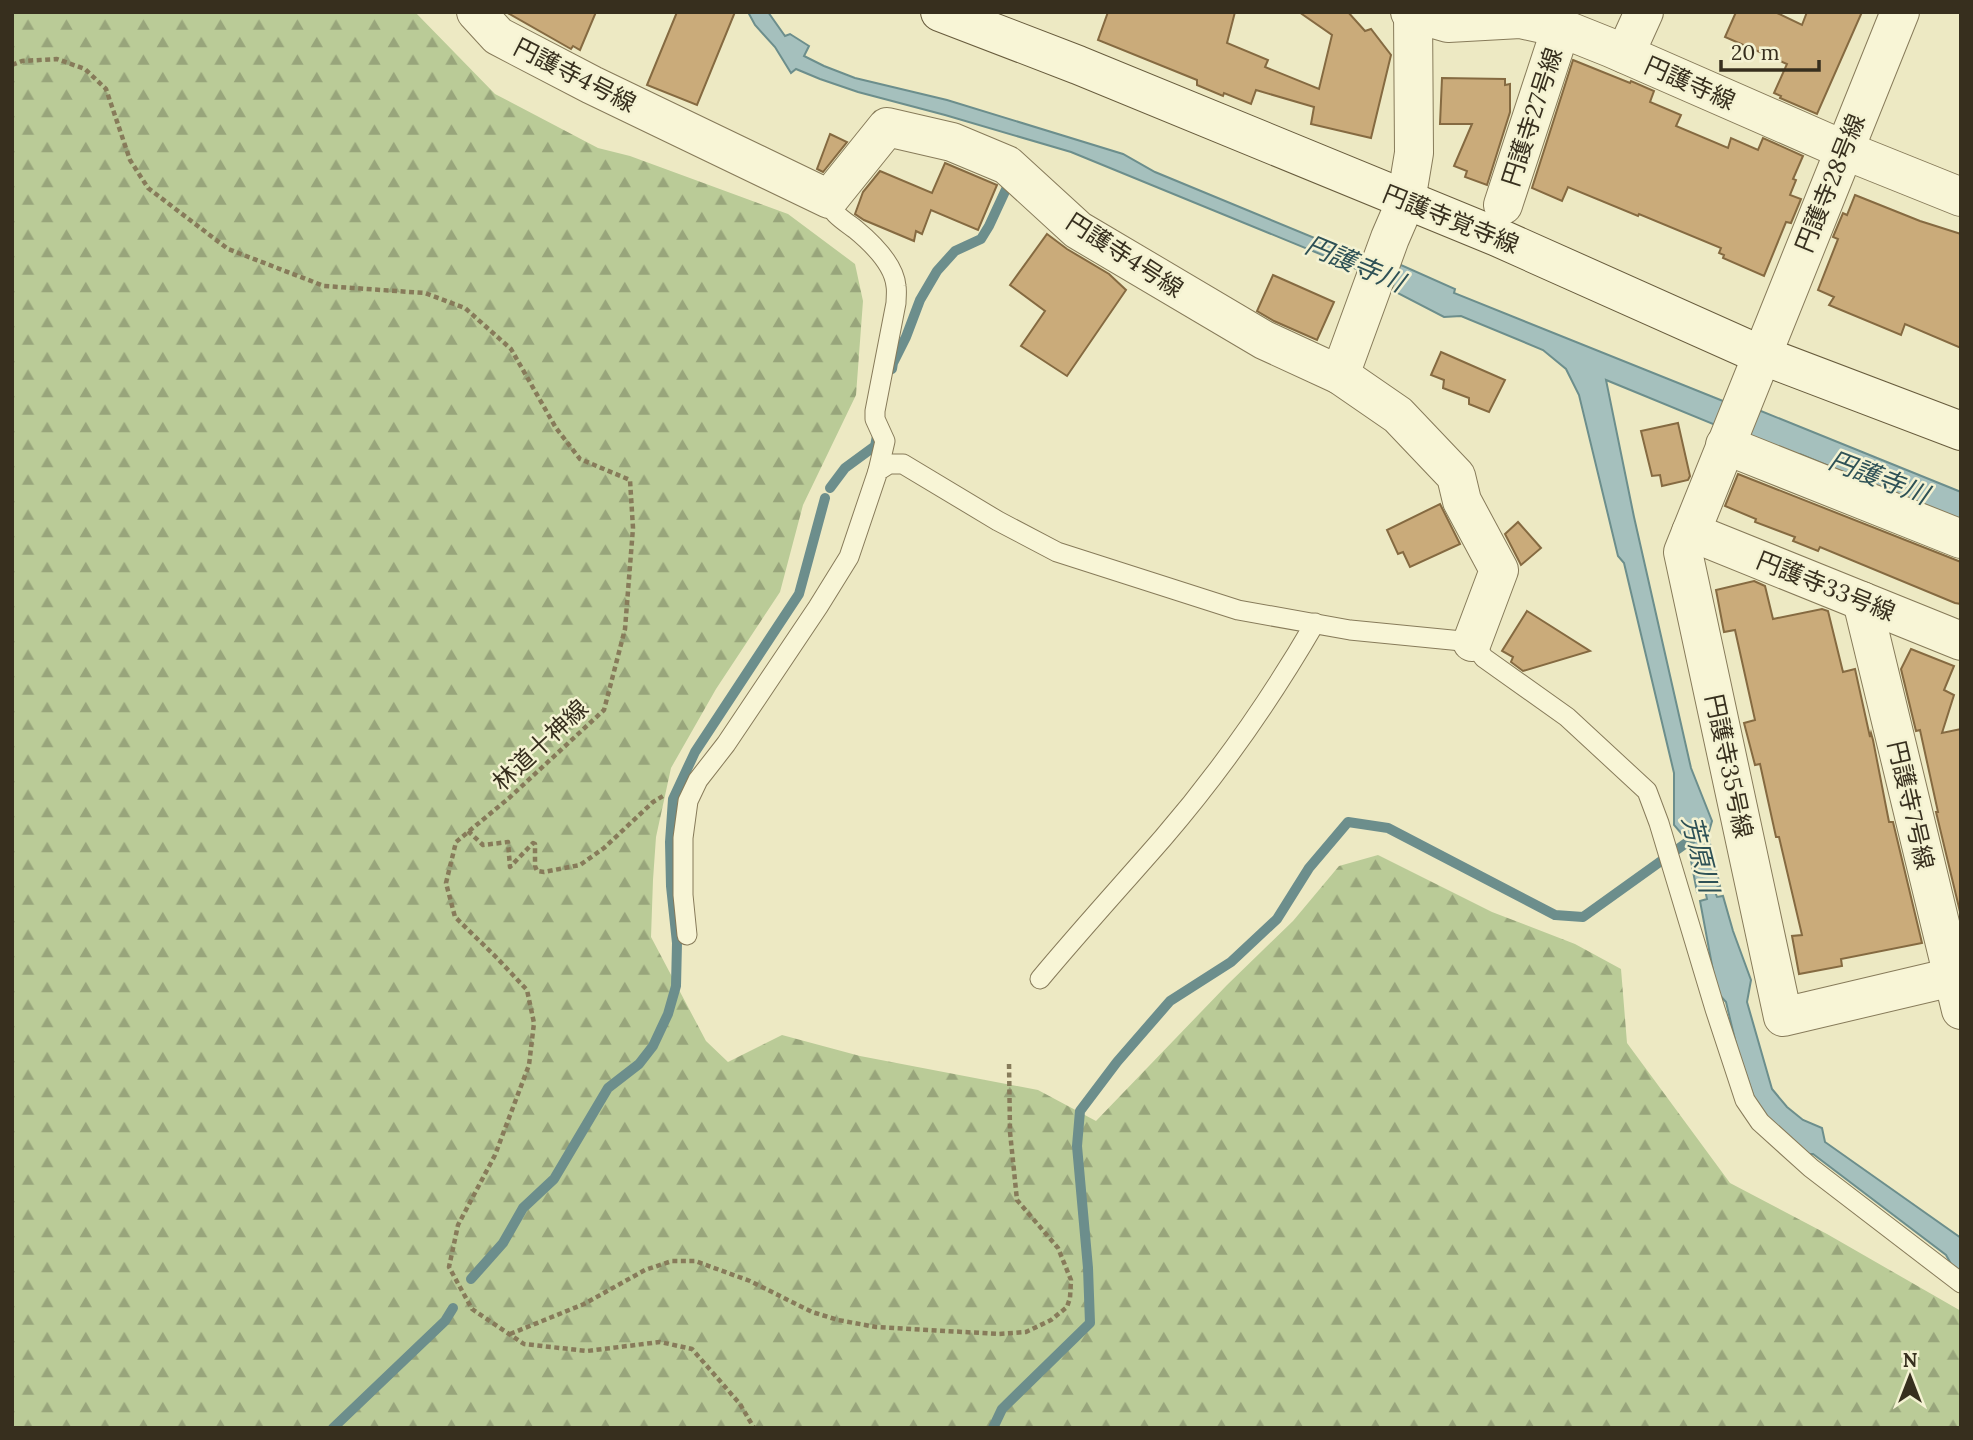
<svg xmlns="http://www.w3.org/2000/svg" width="1973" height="1440" viewBox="0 0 1973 1440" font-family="Lora,'Noto Sans JP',serif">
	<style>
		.forest { fill: url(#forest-firs) }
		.water { fill: #a5c0bd; stroke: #6c8e8c; stroke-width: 2 }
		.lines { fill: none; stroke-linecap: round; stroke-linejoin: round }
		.stream { stroke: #6c8e8c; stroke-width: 10 }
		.building { fill: #caab7a; stroke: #856a41; stroke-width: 2 }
		.lane-casing { stroke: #877b5a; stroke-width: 21 }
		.street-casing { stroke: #877b5a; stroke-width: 40 }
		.secondary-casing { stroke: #685c3d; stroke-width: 40 }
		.path { stroke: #877b5a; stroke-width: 4.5; stroke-dasharray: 5 3.5; stroke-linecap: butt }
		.lane { stroke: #f8f5d6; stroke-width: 19 }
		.street { stroke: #f8f5d6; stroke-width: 38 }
		.secondary { stroke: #f8f5d6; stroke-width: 38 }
		.labels { text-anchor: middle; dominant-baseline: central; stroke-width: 5; stroke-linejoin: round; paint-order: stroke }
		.street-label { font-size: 24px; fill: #372f1e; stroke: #f4f2d2 }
		.water-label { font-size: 26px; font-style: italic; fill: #2e5156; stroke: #f4f2d2 }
	</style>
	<defs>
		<pattern id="forest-firs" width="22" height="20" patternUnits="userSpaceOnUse" patternTransform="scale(1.75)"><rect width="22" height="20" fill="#bacb97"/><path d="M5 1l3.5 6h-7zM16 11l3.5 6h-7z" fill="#98a57b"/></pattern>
	</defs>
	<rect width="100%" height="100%" fill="#ede9c3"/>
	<path class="forest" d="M 12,12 L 415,12 L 495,94 L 598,148 L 630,156 L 788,214 L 855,264 L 863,301 L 856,395 L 803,505 L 780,592 L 716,689 L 671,768 L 656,837 L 653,880 L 651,937 L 706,1041 L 728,1062 L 782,1035 L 860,1056 L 1038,1090 L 1096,1121 L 1227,985 L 1293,921 L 1339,866 L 1378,855 L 1492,912 L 1575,944 L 1621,969 L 1627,1043 L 1730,1183 L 1827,1234 L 1961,1311 L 1961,1428 L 12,1428 Z"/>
	<path class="water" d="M 748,12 L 768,12 L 785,36 L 790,34 L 809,46 L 804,56 L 824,66 L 855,78 L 947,100 L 1123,154 L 1155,172 L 1363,258 L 1392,261 L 1455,289 L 1454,293 L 1728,403 L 1756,409 L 1961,492 L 1961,521 L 1800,454 L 1791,456 L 1606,380 L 1634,517 L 1691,768 L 1712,821 L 1708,835 L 1720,886 L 1714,889 L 1717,897 L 1723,896 L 1733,931 L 1751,980 L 1747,1002 L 1772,1089 L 1787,1107 L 1803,1120 L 1822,1128 L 1825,1142 L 1961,1238 L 1961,1271 L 1955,1271 L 1946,1255 L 1813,1154 L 1801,1154 L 1757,1106 L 1737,1048 L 1726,1002 L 1717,992 L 1700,901 L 1707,899 L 1705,890 L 1697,892 L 1687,840 L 1674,825 L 1674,773 L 1624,563 L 1618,556 L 1579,395 L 1566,369 L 1543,350 L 1461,316 L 1444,317 L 1384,286 L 1359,270 L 1071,152 L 945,115 L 858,92 L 820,79 L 796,69 L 791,73 L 775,47 L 755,25 Z"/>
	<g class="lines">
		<g class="stream">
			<path d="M 892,369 L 893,363 L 906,337 L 920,300 L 937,271 L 955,251 L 981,239 L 989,226 L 1008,185"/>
			<path d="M 830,488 L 845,468 L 875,446 L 877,436"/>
			<path d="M 471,1279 L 503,1243 L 523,1208 L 554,1179 L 608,1088 L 639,1064 L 653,1046 L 668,1014 L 676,986 L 677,943 L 671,886 L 670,842 L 673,799 L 695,752 L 799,594 L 825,498"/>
			<path d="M 333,1428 L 445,1321 L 453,1308"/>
			<path d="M 993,1428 L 1002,1409 L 1090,1323 L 1088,1268 L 1077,1146 L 1080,1111 L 1117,1062 L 1170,1001 L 1231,962 L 1277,919 L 1309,868 L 1348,822 L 1388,828 L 1555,915 L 1583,917 L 1696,836"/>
		</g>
	</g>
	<g class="building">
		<path d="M 506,12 L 596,12 L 580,50 L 573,46 L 571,49 Z"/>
		<path d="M 677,12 L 735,12 L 697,105 L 647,85 Z"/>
		<path d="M 1108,12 L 1235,12 L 1227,43 L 1268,60 L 1265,67 L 1319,89 L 1332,35 L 1299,12 L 1348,12 L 1365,31 L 1371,29 L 1391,55 L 1371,138 L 1311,124 L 1314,107 L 1256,90 L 1251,104 L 1224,93 L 1223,96 L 1197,85 L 1197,80 L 1098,40 Z"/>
		<path d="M 1736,12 L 1775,12 L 1802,25 L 1807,12 L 1862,12 L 1817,114 L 1780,98 L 1781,96 L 1774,93 L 1787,64 L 1725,37 Z"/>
		<path d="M 1573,60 L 1630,83 L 1631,81 L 1654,91 L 1650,102 L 1681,115 L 1676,126 L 1728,148 L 1731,138 L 1758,150 L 1763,138 L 1803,156 L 1793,179 L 1796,180 L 1790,195 L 1801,199 L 1791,223 L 1786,222 L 1764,276 L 1723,258 L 1724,255 L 1719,253 L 1721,248 L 1639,214 L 1638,216 L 1568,187 L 1562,201 L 1532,188 Z"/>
		<path d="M 1442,78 L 1505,79 L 1505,85 L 1510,84 L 1510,112 L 1487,185 L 1465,177 L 1467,171 L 1454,166 L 1472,124 L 1440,124 Z"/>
		<path d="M 830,134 L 847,142 L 823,172 L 817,169 Z"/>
		<path d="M 945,163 L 997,185 L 978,230 L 931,210 L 922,234 L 916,231 L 914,241 L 864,220 L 855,214 L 863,192 L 880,171 L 932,193 Z"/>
		<path d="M 1855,195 L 1920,221 L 1961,234 L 1961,348 L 1905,324 L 1901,335 L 1829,305 L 1834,297 L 1818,290 L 1838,239 L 1833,237 L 1843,213 L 1847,215 Z"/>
		<path d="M 1047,234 L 1067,249 L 1109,274 L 1126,290 L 1067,376 L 1021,346 L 1045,311 L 1010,285 Z"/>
		<path d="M 1273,275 L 1334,302 L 1317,340 L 1274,321 L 1257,311 Z"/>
		<path d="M 1441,352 L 1505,380 L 1489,412 L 1469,404 L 1469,398 L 1443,388 L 1444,380 L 1431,375 Z"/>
		<path d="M 1678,423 L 1690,476 L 1688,480 L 1662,486 L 1660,475 L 1652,476 L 1641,431 Z"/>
		<path d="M 1738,474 L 1961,562 L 1961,604 L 1955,603 L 1820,547 L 1818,551 L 1793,541 L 1795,537 L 1755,522 L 1756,519 L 1725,506 Z"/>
		<path d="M 1440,504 L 1460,544 L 1410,567 L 1403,552 L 1398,554 L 1387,530 Z"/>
		<path d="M 1518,522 L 1541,548 L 1521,565 L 1505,534 Z"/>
		<path d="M 1754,581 L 1765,586 L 1773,619 L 1822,609 L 1828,611 L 1843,672 L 1855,669 L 1870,737 L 1871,733 L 1873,740 L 1889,822 L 1893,822 L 1922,943 L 1841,959 L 1842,966 L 1799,974 L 1792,936 L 1802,935 L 1779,837 L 1776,837 L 1760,764 L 1755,765 L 1744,723 L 1755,720 L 1735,630 L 1724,632 L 1716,590 Z"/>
		<path d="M 1527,611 L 1590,651 L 1523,671 L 1511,662 L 1513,657 L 1502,651 Z"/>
		<path d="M 1911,649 L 1954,666 L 1944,690 L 1954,695 L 1942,733 L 1961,729 L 1961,916 L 1936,812 L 1938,812 L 1920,730 L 1916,731 L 1901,669 Z"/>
	</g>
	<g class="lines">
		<g class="lane-casing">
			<g id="lane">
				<path d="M 826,198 C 831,213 843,220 855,229 C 872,243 894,264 896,286 C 897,291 896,298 896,303 L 875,411 L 875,419 L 885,441 L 878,471"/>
				<path d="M 687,935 L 683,895 L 683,838 L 688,801 L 698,780 L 726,744 L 818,607 L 849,557 L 878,471 L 889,464 L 903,464 L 998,521 L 1057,552 L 1238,610 L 1350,630 L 1472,642 L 1484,658 L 1567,717 L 1647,791 L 1659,823 L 1715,1009 L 1745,1100 L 1760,1122 L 1811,1168 L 1961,1283"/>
				<path d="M 1040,979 C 1080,931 1122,885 1163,838 C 1219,773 1272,697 1315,623"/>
			</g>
		</g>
		<g class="street-casing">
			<g id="street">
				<path d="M 476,12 L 498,36 L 592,85 L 829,199 L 887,127 L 952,142 L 1007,165 L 1078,230 L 1264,340 L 1340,375 L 1390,238 L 1406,201 L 1414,153 L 1413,12"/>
				<path d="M 1410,12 L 1448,23 L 1520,19 L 1561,28 L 1611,48 L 1844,150 L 1961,197"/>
				<path d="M 1900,12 L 1683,552 L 1783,1017 L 1961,975"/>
				<path d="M 1625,54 L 1644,12"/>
				<path d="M 1503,205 L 1561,28"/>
				<path d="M 1340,375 L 1398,415 L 1456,476 L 1462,501 L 1499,570 L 1472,642"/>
				<path d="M 1725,445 L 1961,539"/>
				<path d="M 1691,532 L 1961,641"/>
				<path d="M 1862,601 L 1961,1010"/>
			</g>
		</g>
		<g class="secondary-casing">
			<path id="secondary" d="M 940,12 L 1078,65 L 1497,237 L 1761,355 L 1961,431"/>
		</g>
		<g class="path">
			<path d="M 12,65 L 22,61 L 57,59 L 85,69 L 106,89 L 130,160 L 148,188 L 228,249 L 324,286 L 425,293 L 465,308 L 511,349 L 556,428 L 580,459 L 630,480 L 633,528 L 625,629 L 604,710 L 509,798 L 456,842 L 446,883 L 455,917 L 496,957 L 527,990 L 534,1023 L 529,1065 L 495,1155 L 458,1225 L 449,1267 L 472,1309 L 524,1344 L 587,1351 L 660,1342 L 692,1349 L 740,1404 L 754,1428"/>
			<path d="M 468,831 L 483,845 L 508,842 L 510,867 L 533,843 L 535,844 L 535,866 L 537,871 L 544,872 L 580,865 L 604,848 L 653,802 L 663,796"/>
			<path d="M 510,1334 L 584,1304 L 645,1270 L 672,1261 L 695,1261 L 750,1281 L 812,1312 L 838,1320 L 876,1327 L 999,1334 L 1026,1332 L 1051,1320 L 1067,1307 L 1070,1298 L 1071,1280 L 1058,1248 L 1017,1200 L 1010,1132 L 1009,1062"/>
		</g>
		<use href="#lane" class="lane"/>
		<use href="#street" class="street"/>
		<use href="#secondary" class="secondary"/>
	</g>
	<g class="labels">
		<g class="street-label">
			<text transform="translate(575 75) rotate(27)">円護寺4号線</text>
			<text transform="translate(1690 83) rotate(24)">円護寺線</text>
			<text transform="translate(1532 117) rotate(-72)">円護寺27号線</text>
			<text transform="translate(1830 183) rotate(-68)">円護寺28号線</text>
			<text transform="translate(1451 219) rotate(22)">円護寺覚寺線</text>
			<text transform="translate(1125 255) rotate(33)">円護寺4号線</text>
			<text transform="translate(1826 586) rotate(22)">円護寺33号線</text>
			<text transform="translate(540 745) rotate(-43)">林道十神線</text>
			<text transform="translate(1729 766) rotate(78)">円護寺35号線</text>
			<text transform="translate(1911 805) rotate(77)">円護寺7号線</text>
		</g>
		<g class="water-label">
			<text transform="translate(1355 263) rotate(23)">円護寺川</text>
			<text transform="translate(1879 477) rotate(21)">円護寺川</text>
			<text transform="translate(1701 854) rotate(76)">芳原川</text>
		</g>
	</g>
	<rect width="1973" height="1440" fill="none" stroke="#372f1e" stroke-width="28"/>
	<g transform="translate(1910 1377)" stroke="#f4f2d2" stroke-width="5" paint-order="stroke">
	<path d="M0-5L12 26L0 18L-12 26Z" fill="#372f1e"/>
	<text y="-10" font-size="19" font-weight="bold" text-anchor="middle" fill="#372f1e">N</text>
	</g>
	<path d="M1721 60v10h98v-10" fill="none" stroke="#372f1e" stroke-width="3.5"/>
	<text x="1731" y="60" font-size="21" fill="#372f1e" stroke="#f4f2d2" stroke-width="5" paint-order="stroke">20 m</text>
</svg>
